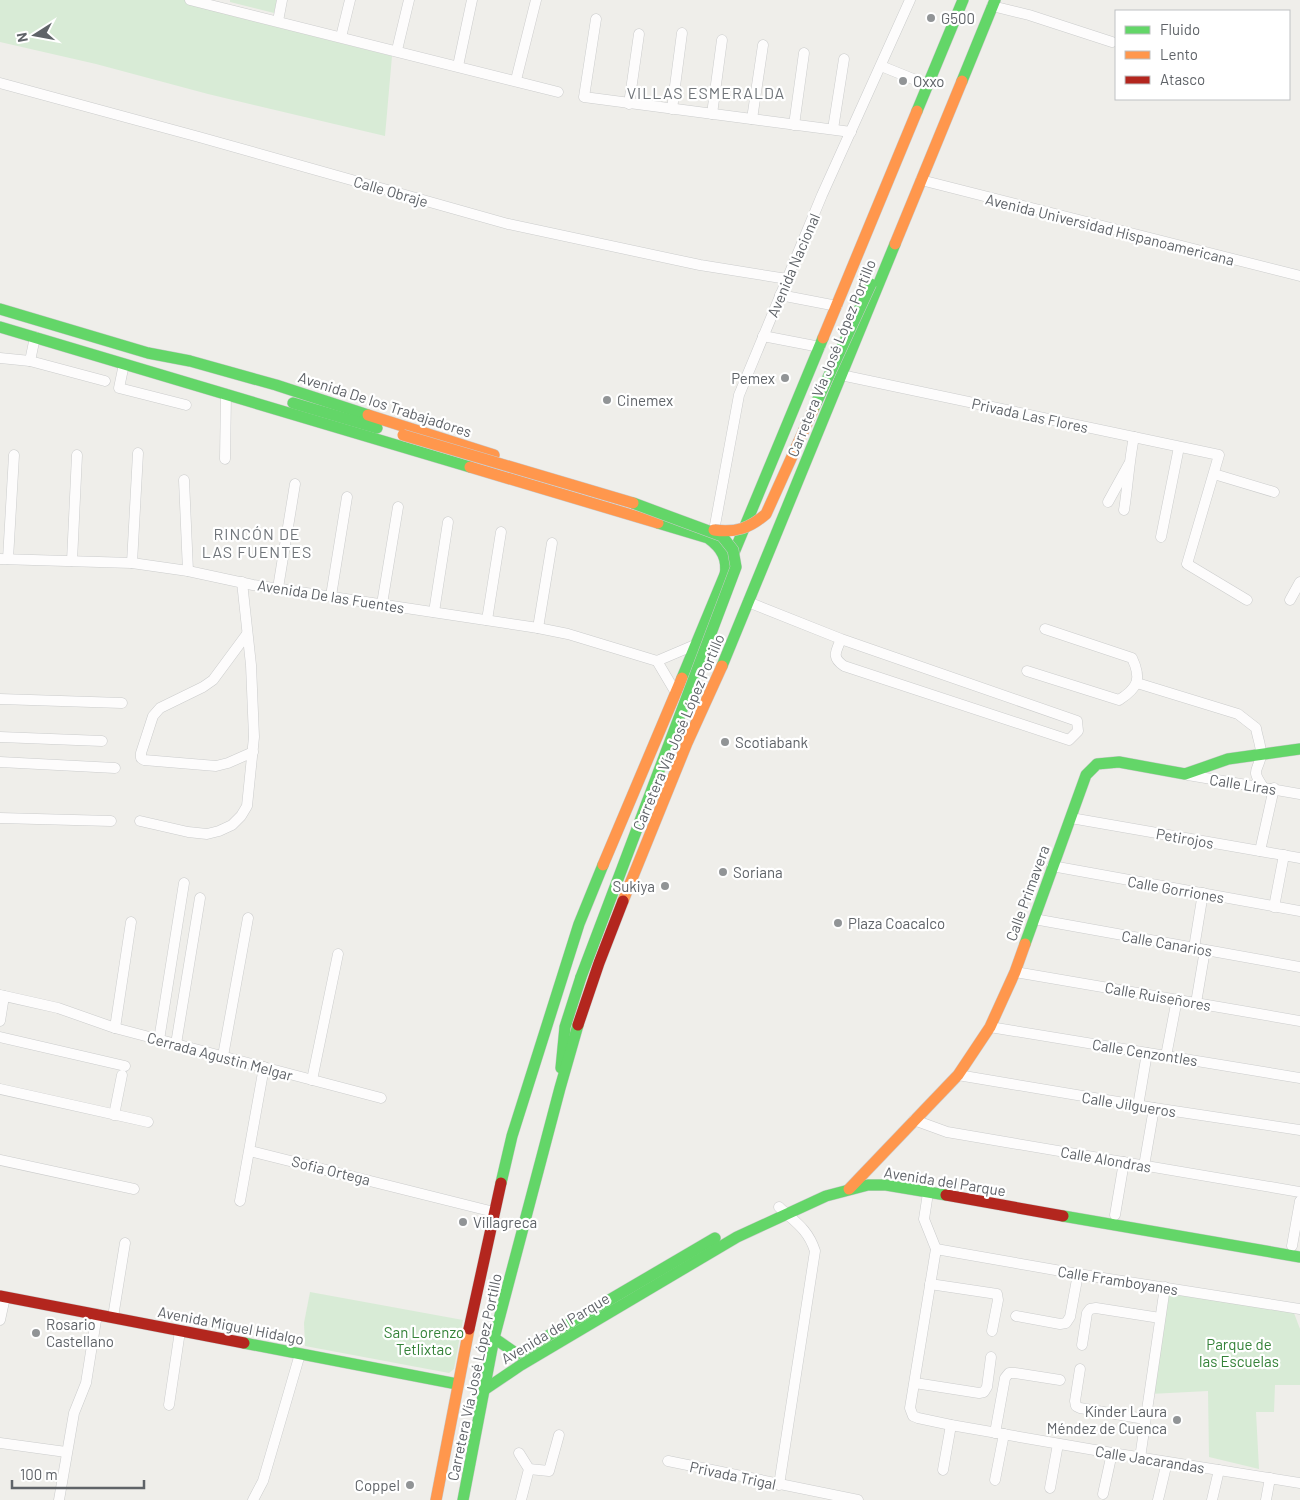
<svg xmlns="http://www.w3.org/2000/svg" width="1300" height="1500" viewBox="0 0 1300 1500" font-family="Barlow,sans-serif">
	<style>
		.green { fill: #d8ebd6 }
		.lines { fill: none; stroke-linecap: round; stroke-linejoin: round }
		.street-casing { stroke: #cbcccc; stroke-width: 11 }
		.fast-casing { stroke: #cacacb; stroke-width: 12 }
		.slow-casing { stroke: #cacacb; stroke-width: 12 }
		.jam-casing { stroke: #cacacb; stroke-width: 12 }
		.street { stroke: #fdfcfc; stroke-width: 10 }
		.fast { stroke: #63d668; stroke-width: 11 }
		.slow { stroke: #ff974d; stroke-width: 11 }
		.jam { stroke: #b3261e; stroke-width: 11 }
		.fast-bridge-casing { stroke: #cacacb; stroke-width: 12; stroke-linecap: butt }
		.slow-bridge-casing { stroke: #cacacb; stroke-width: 12; stroke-linecap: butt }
		.fast-bridge { stroke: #63d668; stroke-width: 11 }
		.slow-bridge { stroke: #ff974d; stroke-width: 11 }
		.poi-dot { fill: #919496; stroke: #fff; stroke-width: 2 }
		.labels { text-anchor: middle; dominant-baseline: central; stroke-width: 4.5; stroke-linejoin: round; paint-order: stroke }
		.poi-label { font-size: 15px; fill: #5f6368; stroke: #fff; text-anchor: start }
		.street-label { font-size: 15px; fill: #5f6368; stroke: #fff }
		.park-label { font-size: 15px; fill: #348238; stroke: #fff }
		.neighbourhood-label { font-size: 16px; letter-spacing: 1px; fill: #70757a; stroke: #fff }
	</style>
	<rect width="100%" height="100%" fill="#efeeea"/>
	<g class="green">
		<path d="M 0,0 L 194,0 L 226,8 L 225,14 L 392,56 L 385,136 L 208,94 L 96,64 L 0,42 Z"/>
		<path d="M 230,0 L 277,0 L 274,13 L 230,2 Z"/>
		<path d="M 1165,1287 L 1294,1313 L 1300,1329 L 1300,1385 L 1275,1385 L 1274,1412 L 1256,1412 L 1259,1469 L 1209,1457 L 1208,1391 L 1150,1394 Z"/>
		<path d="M 310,1292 L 463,1320 L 454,1369 L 449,1373 L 305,1346 L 304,1323 Z"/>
	</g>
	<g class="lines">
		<g class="street-casing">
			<g id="street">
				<path d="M 190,0 L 558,92"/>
				<path d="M 992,6 L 1029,15 L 1112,42"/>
				<path d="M 596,19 L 584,97 L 851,132"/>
				<path d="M 278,21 L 282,0"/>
				<path d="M 341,37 L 350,0"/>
				<path d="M 397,50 L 409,0"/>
				<path d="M 458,66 L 472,0"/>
				<path d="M 881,66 L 928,85"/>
				<path d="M 516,80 L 536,0"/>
				<path d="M 0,83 L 199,137 L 508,224 L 700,265 L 787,279"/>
				<path d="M 629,104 L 639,34"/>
				<path d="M 672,109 L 682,33"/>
				<path d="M 712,114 L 722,40"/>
				<path d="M 752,119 L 763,45"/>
				<path d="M 794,125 L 804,53"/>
				<path d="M 833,129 L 844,59"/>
				<path d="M 921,180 L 1300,276"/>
				<path d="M 780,295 L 837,306"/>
				<path d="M 763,336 L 820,347"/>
				<path d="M 0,358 L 30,361 L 105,381"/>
				<path d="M 30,361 L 35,337"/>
				<path d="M 124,364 L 119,388 L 186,405"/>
				<path d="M 841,375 L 1219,455 L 1187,564 L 1247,600"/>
				<path d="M 225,459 L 226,394"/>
				<path d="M 1214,474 L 1274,492"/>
				<path d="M 184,480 L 188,571"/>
				<path d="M 1108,502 L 1129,464"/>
				<path d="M 1124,510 C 1128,485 1129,461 1134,437"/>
				<path d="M 713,536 L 739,395 L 822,195 L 910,0"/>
				<path d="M 1161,537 L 1179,447"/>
				<path d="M 0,559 L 132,563 L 188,571 L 253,585 L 538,628 L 568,634 L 657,661 L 697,644"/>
				<path d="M 8,559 L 14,455"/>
				<path d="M 72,561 L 77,455"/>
				<path d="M 132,563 L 138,453"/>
				<path d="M 278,588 L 295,484"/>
				<path d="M 331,596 L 347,497"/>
				<path d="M 1290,600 L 1300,582"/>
				<path d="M 748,602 L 841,639 C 836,652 831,657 844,666 L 1069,740 L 1078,731 L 1077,721 L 841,639"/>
				<path d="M 382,604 L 398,507"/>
				<path d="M 434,612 L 448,522"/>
				<path d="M 487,620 L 501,532"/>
				<path d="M 538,628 L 552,543"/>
				<path d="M 247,634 L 213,680 L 203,687 L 160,708 L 153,716 L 141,753 L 141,758 L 144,760 L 216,766 L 228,763 L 253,752"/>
				<path d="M 657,661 L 676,693"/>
				<path d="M 1027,671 L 1119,700 C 1138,688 1142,679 1132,658 L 1045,629"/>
				<path d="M 1137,683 L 1238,714 L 1256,728 C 1257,736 1262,748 1261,756 C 1257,773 1251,769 1263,787"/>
				<path d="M 0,699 L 122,703"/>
				<path d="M 0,737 L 102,741"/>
				<path d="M 0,762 L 115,768"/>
				<path d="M 1188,775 L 1300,794"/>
				<path d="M 0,818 L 111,821"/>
				<path d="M 1071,818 L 1300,858"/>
				<path d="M 140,821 L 188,832 L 207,834 L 219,831 L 232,825 L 241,816 L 247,806 L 254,737 L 251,665 L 242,582"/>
				<path d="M 1260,851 L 1274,788"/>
				<path d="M 1052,866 L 1300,911"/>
				<path d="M 1274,907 L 1284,855"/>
				<path d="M 1034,919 L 1300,967"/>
				<path d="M 1194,948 L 1203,893"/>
				<path d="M 1015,972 L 1300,1021"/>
				<path d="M 0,995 L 58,1008 L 115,1028 L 381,1098"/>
				<path d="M 1196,1003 L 1205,950"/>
				<path d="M 0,1021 L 4,996"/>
				<path d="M 990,1027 L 1300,1078"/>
				<path d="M 115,1028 L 131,922"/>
				<path d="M 0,1037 L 125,1066"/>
				<path d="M 159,1040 L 184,883"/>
				<path d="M 176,1044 L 200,898"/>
				<path d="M 223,1056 L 248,918"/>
				<path d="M 1166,1056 L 1177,999"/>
				<path d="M 958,1075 L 1154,1108 L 1300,1130"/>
				<path d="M 312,1080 L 338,954"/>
				<path d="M 0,1089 L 148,1122"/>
				<path d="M 1138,1106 L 1147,1053"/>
				<path d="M 114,1115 L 122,1075"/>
				<path d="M 914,1120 L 947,1132 L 1300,1192"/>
				<path d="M 250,1151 L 494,1212"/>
				<path d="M 0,1160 L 134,1189"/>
				<path d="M 1144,1166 L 1154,1108"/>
				<path d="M 928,1193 L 924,1219 L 936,1249 L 910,1408 L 913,1416 L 918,1418 L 951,1425 L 1112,1453 L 1300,1483"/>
				<path d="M 240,1201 L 264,1067"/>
				<path d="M 779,1207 C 795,1222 808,1229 815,1251 L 779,1485"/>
				<path d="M 1115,1215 L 1124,1162"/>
				<path d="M 1292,1246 L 1300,1201"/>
				<path d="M 936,1249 L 1078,1274 L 1300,1309"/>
				<path d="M 930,1284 L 997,1294 L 998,1300 L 992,1331"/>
				<path d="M 1016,1316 L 1060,1324 L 1066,1323 L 1070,1317 L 1078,1274"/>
				<path d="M 113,1317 L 125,1243"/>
				<path d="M 0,1320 L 5,1297"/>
				<path d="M 1082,1345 L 1087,1313 L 1090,1309 L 1096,1308 L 1160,1318"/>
				<path d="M 1080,1369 L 1075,1401 L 1076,1406 L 1080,1408 L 1145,1419"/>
				<path d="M 915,1383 L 979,1393 L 984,1392 L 987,1387 L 991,1357"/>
				<path d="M 169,1405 L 180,1331"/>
				<path d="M 995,1433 L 1005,1378 L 1009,1373 L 1015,1373 L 1060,1380"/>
				<path d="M 0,1443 L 66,1452"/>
				<path d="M 519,1453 L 529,1469 L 521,1500"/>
				<path d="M 1140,1458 L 1165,1287"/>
				<path d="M 668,1461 L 858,1500"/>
				<path d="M 529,1469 L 549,1471 L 559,1435"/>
				<path d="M 943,1470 L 951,1425"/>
				<path d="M 995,1480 L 1004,1434"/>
				<path d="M 1050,1488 L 1058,1444"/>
				<path d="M 1103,1494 L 1112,1453"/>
				<path d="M 59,1500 L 74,1413 L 86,1383 L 97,1314"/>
				<path d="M 253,1500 L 263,1481 L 300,1354"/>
				<path d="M 1158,1500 L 1167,1462"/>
				<path d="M 1212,1500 L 1219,1470"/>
				<path d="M 1266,1500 L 1270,1478"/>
			</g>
		</g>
		<g class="fast-casing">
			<g id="fast">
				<path d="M 962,81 L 995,0"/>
				<path d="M 917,111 L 963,0"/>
				<path d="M 0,309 L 148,353 L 190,361 L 276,385 L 368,415"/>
				<path d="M 0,327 L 470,467"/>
				<path d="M 293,403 L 377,428"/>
				<path d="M 658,523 L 708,538 C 722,548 728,559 725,576"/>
				<path d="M 722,666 L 895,244"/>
				<path d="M 682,678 L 823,338"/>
				<path d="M 1025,944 L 1086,775 L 1097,764 L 1119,762 L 1185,774 L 1228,759 L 1300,749"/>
				<path d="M 561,1068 L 565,1027 L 581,977"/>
				<path d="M 501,1183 L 512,1136 L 579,924 L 603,865"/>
				<path d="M 1063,1216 L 1300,1257"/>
				<path d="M 494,1338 L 517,1354 L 715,1238"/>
				<path d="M 244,1343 L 457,1384"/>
				<path d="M 484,1390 L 521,1365 L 737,1237 L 826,1196 L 868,1185 L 886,1185 L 946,1195"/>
				<path d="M 463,1500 L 494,1338 L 560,1088 L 578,1025"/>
			</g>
		</g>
		<g class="slow-casing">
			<g id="slow">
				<path d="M 895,244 L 962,81"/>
				<path d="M 823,338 L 917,111"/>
				<path d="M 368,415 L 494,455"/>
				<path d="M 470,467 L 658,523"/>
				<path d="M 603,865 L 682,678"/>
				<path d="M 623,901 L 687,743 L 722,666"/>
				<path d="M 849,1189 L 958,1075 L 990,1027 L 1015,972 L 1025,944"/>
				<path d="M 436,1500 L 469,1329"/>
			</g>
		</g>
		<g class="jam-casing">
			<g id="jam">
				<path d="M 578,1025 L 599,963 L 623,901"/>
				<path d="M 946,1195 L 1063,1216"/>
				<path d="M 0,1296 L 244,1343"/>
				<path d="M 469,1329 L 501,1183"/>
			</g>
		</g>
		<use href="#street" class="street"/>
		<use href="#fast" class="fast"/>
		<use href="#slow" class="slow"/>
		<use href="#jam" class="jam"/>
		<g class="fast-bridge-casing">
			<g id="fast-bridge">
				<path d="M 813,410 L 871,284"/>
				<path d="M 581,977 L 736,567 L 733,550 L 722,536 L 633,503"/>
			</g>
		</g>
		<g class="slow-bridge-casing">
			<g id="slow-bridge">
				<path d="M 403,435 L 633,503"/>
				<path d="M 714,530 C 736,533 750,528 766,514 L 813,410"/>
			</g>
		</g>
		<use href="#fast-bridge" class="fast-bridge"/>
		<use href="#slow-bridge" class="slow-bridge"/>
	</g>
	<g class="poi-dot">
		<circle cx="931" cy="18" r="5"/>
		<circle cx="903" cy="81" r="5"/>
		<circle cx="785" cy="378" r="5"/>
		<circle cx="607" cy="400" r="5"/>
		<circle cx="725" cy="742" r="5"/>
		<circle cx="723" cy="872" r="5"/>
		<circle cx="665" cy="886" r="5"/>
		<circle cx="838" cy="923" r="5"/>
		<circle cx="463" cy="1222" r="5"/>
		<circle cx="36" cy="1333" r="5"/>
		<circle cx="1177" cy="1420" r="5"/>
		<circle cx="410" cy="1485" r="5"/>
	</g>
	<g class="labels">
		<g class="poi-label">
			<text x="941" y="18">G500</text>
			<text x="913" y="81">Oxxo</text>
			<text x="775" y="378" text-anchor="end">Pemex</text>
			<text x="617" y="400">Cinemex</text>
			<text x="735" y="742">Scotiabank</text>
			<text x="733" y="872">Soriana</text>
			<text x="655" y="886" text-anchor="end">Sukiya</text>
			<text x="848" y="923">Plaza Coacalco</text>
			<text x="473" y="1222">Villagreca</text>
			<text x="46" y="1324">Rosario<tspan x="46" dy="17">Castellano</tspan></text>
			<text x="1167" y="1411" text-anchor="end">Kínder Laura<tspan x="1167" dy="17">Méndez de Cuenca</tspan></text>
			<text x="400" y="1485" text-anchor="end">Coppel</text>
		</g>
		<g class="street-label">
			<text transform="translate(391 191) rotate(16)">Calle Obraje</text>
			<text transform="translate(1110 229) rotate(14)">Avenida Universidad Hispanoamericana</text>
			<text transform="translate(793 265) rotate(-67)">Avenida Nacional</text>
			<text transform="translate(831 358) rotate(-68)">Carretera Vía José López Portillo</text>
			<text transform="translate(385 404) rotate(18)">Avenida De los Trabajadores</text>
			<text transform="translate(1030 415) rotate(12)">Privada Las Flores</text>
			<text transform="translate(331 596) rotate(9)">Avenida De las Fuentes</text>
			<text transform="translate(678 732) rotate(-67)">Carretera Vía José López Portillo</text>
			<text transform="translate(1243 784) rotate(9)">Calle Liras</text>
			<text transform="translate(1185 838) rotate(10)">Petirojos</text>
			<text transform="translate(1176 889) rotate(10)">Calle Gorriones</text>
			<text transform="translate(1027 893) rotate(-70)">Calle Primavera</text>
			<text transform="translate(1167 943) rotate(10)">Calle Canarios</text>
			<text transform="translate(1158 996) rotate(10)">Calle Ruiseñores</text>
			<text transform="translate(1145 1052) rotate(9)">Calle Cenzontles</text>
			<text transform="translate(220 1056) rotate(15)">Cerrada Agustin Melgar</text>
			<text transform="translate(1129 1104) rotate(9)">Calle Jilgueros</text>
			<text transform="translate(1106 1159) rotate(10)">Calle Alondras</text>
			<text transform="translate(331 1170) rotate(14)">Sofia Ortega</text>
			<text transform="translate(945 1181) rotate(9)">Avenida del Parque</text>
			<text transform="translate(1118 1280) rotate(9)">Calle Framboyanes</text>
			<text transform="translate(231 1325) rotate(11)">Avenida Miguel Hidalgo</text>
			<text transform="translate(555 1328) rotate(-31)">Avenida del Parque</text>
			<text transform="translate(474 1377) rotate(-78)">Carretera Vía José López Portillo</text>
			<text transform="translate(1150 1459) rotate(9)">Calle Jacarandas</text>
			<text transform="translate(733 1475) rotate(12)">Privada Trigal</text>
		</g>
		<g class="park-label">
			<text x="424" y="1332">San Lorenzo<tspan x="424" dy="17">Tetlixtac</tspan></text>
			<text x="1239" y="1344">Parque de<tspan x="1239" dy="17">las Escuelas</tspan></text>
		</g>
		<g class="neighbourhood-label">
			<text x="706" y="92">VILLAS ESMERALDA</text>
			<text x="257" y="533">RINCÓN DE<tspan x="257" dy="18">LAS FUENTES</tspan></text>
		</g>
	</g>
	<rect x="1115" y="10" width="175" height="90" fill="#ffffff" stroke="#bfc1c3"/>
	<rect x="1125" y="26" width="25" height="8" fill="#63d668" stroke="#bfc1c3"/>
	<text x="1160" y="35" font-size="15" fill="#5f6368">Fluido</text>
	<rect x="1125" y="51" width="25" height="8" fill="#ff974d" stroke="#bfc1c3"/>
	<text x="1160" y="60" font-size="15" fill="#5f6368">Lento</text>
	<rect x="1125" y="76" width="25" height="8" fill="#b3261e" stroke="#bfc1c3"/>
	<text x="1160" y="85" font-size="15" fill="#5f6368">Atasco</text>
	<g transform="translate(35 35) rotate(259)" stroke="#ffffff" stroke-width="4" paint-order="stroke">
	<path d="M0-4L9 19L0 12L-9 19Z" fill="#5f6368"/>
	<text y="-8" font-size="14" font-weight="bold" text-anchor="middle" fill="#5f6368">N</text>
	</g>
	<path d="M12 1480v8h132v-8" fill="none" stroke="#5f6368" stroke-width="2.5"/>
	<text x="20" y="1480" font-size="15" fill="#5f6368" stroke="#ffffff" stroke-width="4" paint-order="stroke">100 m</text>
</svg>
